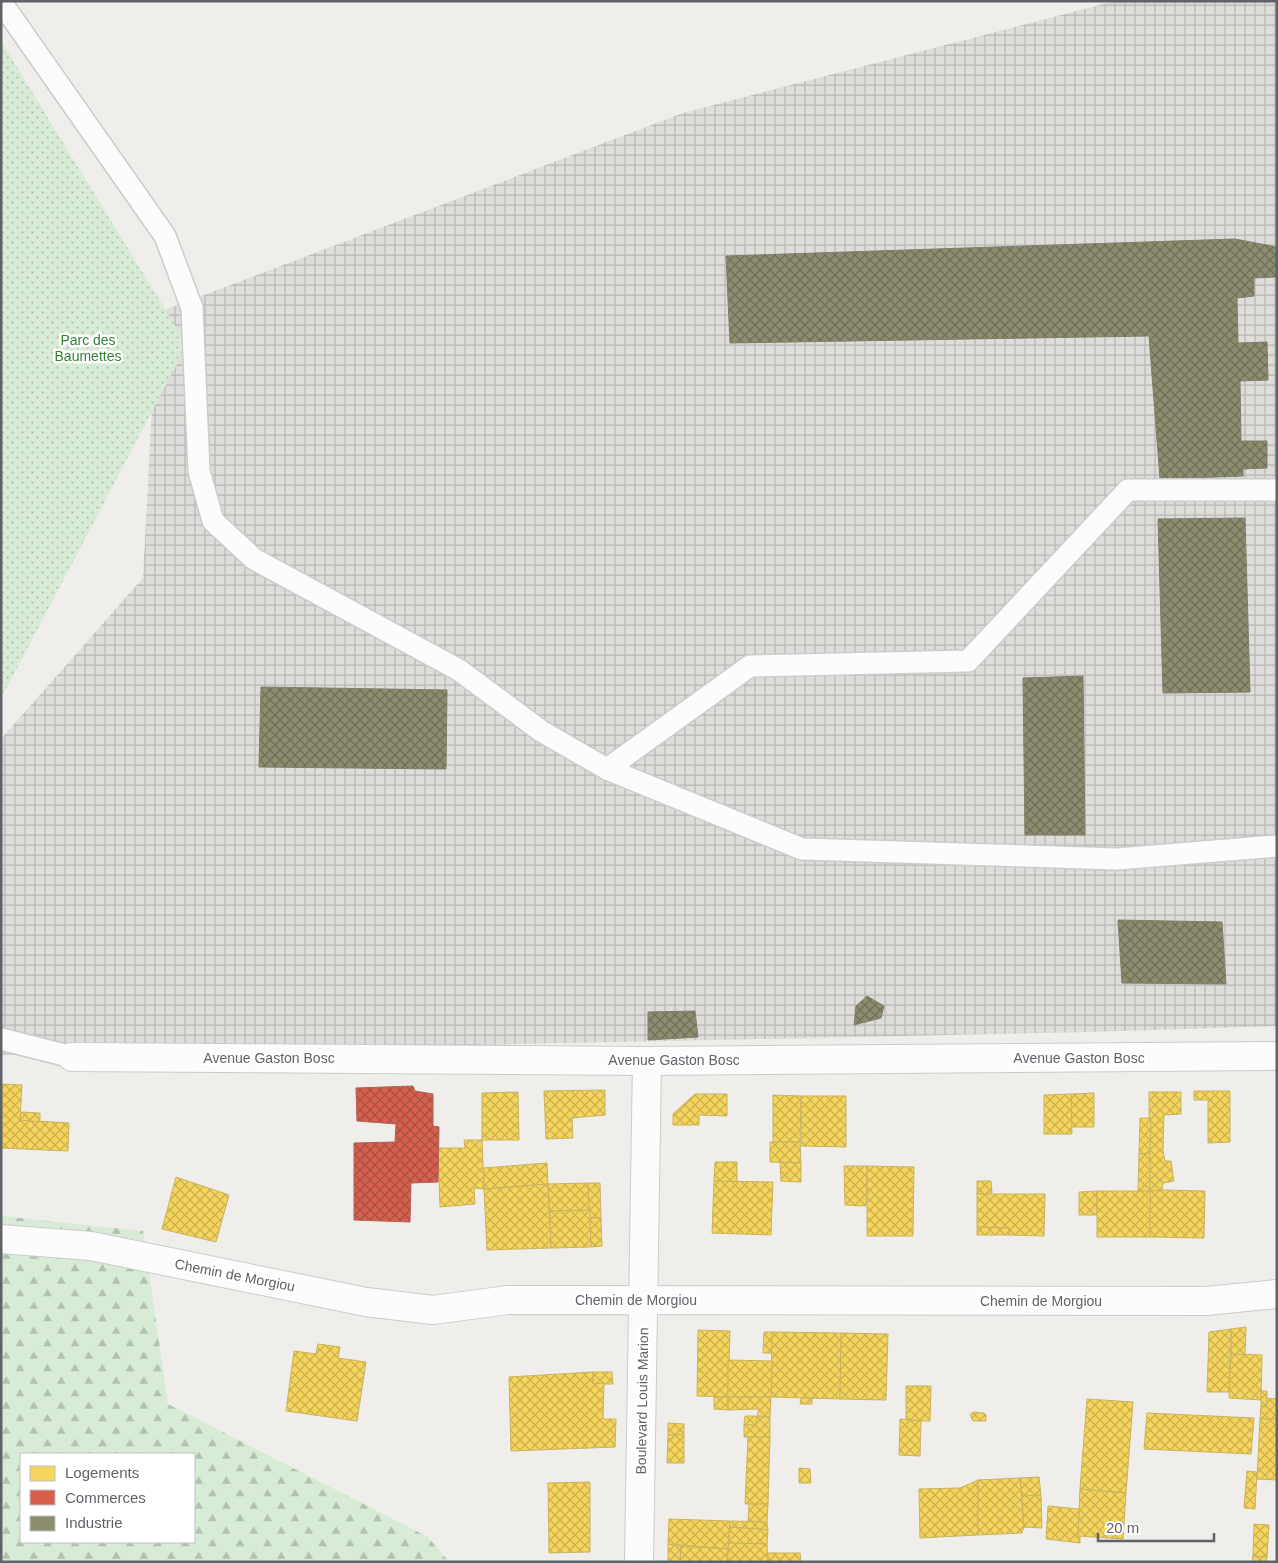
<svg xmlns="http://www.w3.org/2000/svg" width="1278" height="1563" viewBox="0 0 1278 1563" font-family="Helvetica,sans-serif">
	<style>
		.industrial { fill: url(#industrial-grid) }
		.forest { fill: url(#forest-firs); fill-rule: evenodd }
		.park { fill: url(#park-dots) }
		.homes { fill: url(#homes-cross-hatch); stroke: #c9b360 }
		.shops { fill: url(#shops-cross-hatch); stroke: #b26155 }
		.industry { fill: url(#industry-cross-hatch); stroke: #7e806c }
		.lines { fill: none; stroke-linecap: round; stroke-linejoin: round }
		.service-casing { stroke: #cbcccc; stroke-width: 24 }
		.minor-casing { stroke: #cbcccc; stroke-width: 30 }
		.service { stroke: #fdfcfc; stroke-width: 21 }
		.minor { stroke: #fdfcfc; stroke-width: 28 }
		.labels { text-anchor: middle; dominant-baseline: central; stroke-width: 5; stroke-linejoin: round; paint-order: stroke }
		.park-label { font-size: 14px; fill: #348238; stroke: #fff }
		.street-label { font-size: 14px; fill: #5f6368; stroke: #fff }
	</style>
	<defs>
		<pattern id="industrial-grid" width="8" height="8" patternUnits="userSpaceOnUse" patternTransform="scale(1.25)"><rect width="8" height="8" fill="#dfddda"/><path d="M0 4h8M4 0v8" fill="none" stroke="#b8b7b5"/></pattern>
		<pattern id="forest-firs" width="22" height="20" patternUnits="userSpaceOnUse" patternTransform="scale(1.25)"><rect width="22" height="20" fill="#d8ebd6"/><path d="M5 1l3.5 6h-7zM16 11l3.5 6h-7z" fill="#b2c2b1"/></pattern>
		<pattern id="park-dots" width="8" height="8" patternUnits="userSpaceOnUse" patternTransform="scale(1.25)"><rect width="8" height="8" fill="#d8ebd6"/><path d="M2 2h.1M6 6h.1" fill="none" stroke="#b2c2b1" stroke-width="1.8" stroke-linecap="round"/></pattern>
		<pattern id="homes-cross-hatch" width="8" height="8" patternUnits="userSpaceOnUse" patternTransform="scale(1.25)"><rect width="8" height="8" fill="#f6d55c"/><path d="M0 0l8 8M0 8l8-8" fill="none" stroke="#cab050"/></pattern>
		<pattern id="shops-cross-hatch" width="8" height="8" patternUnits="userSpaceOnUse" patternTransform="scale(1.25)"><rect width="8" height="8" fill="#d6604d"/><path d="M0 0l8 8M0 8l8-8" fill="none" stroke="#a85042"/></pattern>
		<pattern id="industry-cross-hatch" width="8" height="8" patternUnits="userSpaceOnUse" patternTransform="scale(1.25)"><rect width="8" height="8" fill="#8c8c6e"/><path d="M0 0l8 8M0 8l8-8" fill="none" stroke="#70705a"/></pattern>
	</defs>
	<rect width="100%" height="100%" fill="#efeeea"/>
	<path class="industrial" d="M 1115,1 L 1277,1 L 1277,1026 L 1091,1032 L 1,1055 L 1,739 L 143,578 L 157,313 L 683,113 Z"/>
	<path class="forest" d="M 1,1216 L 143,1231 L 168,1404 L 428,1537 L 449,1562 L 1,1562 ZM 21,1454 L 194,1454 L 194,1542 L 21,1542 Z"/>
	<path class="park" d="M 1,41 L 187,345 L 4,693 L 1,692 Z"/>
	<g class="homes">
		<path d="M 1,1084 L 22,1085 L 20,1120 L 69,1123 L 68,1151 L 1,1148 Z"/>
		<path d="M 605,1090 L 605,1115 L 572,1118 L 573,1138 L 546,1139 L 544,1091 Z"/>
		<path d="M 1194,1091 L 1230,1091 L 1230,1142 L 1208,1143 L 1208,1100 L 1194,1100 Z"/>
		<path d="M 518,1092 L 519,1140 L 482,1140 L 482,1093 Z"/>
		<path d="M 1149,1092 L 1181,1092 L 1181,1114 L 1164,1115 L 1163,1151 L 1165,1161 L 1171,1161 L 1174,1181 L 1163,1183 L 1162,1190 L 1150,1191 Z"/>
		<path d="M 1094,1093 L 1094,1127 L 1071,1127 L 1071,1094 Z"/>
		<path d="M 695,1094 L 727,1094 L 727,1116 L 699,1115 L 699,1125 L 673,1125 L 673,1114 Z"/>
		<path d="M 1071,1094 L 1072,1134 L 1044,1134 L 1044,1095 Z"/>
		<path d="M 773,1095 L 801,1096 L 800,1142 L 773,1142 Z"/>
		<path d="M 801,1096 L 846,1096 L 846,1147 L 801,1146 Z"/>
		<path d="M 21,1112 L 40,1113 L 40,1122 L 20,1120 Z"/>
		<path d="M 1140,1118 L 1151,1118 L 1150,1153 L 1139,1154 Z"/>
		<path d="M 464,1140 L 482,1140 L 484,1189 L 474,1188 L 475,1204 L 440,1207 L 438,1148 L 465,1148 Z"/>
		<path d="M 770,1142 L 800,1142 L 801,1163 L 770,1162 Z"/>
		<path d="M 1150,1153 L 1150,1191 L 1138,1191 L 1139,1154 Z"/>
		<path d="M 715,1162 L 737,1162 L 737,1182 L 714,1181 Z"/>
		<path d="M 780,1162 L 801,1163 L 801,1182 L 781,1181 Z"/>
		<path d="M 547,1163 L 548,1184 L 484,1189 L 484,1168 Z"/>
		<path d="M 844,1166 L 867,1166 L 866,1206 L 845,1205 Z"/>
		<path d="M 867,1166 L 914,1167 L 913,1236 L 867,1236 Z"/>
		<path d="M 176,1177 L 229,1195 L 216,1242 L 162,1229 Z"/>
		<path d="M 714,1181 L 773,1182 L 771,1235 L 712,1233 Z"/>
		<path d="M 977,1181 L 991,1181 L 992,1193 L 977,1194 Z"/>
		<path d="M 588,1183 L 590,1210 L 550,1211 L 548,1184 Z"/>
		<path d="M 588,1183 L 600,1183 L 601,1218 L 590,1218 Z"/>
		<path d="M 548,1184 L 551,1248 L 487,1250 L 484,1189 Z"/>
		<path d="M 1162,1190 L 1205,1191 L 1204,1238 L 1150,1237 L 1150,1191 Z"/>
		<path d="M 1097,1191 L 1097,1215 L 1079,1215 L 1079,1192 Z"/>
		<rect x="1097" y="1191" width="53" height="46"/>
		<path d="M 977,1194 L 1045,1194 L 1044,1236 L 1009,1235 L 1009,1228 L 977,1227 Z"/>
		<path d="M 590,1210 L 591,1247 L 551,1248 L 550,1211 Z"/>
		<path d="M 590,1218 L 601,1218 L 602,1246 L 591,1247 Z"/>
		<path d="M 977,1227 L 1009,1228 L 1009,1235 L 977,1235 Z"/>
		<path d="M 1246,1327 L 1245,1355 L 1231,1354 L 1231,1329 Z"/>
		<path d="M 1231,1329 L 1229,1392 L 1207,1392 L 1209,1332 Z"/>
		<path d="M 698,1330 L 730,1331 L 728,1397 L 697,1396 Z"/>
		<path d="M 764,1332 L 772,1332 L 773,1353 L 763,1353 Z"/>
		<path d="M 772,1332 L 841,1333 L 840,1399 L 771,1397 Z"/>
		<path d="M 841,1333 L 888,1334 L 886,1400 L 840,1399 Z"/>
		<path d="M 318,1344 L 340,1347 L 338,1358 L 366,1362 L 357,1421 L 286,1411 L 294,1351 L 316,1354 Z"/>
		<path d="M 1231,1354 L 1262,1355 L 1261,1400 L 1229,1398 Z"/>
		<path d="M 728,1360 L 772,1361 L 771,1397 L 728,1397 Z"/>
		<path d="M 593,1372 L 612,1372 L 613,1384 L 593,1384 Z"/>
		<path d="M 593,1372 L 593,1384 L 604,1383 L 603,1419 L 616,1419 L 615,1447 L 511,1451 L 509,1377 Z"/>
		<path d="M 906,1386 L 931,1386 L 930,1421 L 906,1420 Z"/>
		<path d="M 1261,1391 L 1267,1391 L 1267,1407 L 1261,1406 Z"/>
		<path d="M 714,1397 L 728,1397 L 728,1410 L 714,1409 Z"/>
		<path d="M 728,1397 L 771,1397 L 770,1417 L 757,1416 L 759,1409 L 728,1410 Z"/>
		<path d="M 801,1398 L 812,1398 L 812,1404 L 800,1404 Z"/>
		<path d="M 1266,1398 L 1277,1399 L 1277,1419 L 1260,1419 L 1261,1406 L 1267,1407 Z"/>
		<path d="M 1087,1399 L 1133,1402 L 1126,1493 L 1080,1489 Z"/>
		<path d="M 973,1412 L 984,1413 L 986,1415 L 986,1421 L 973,1421 L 970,1415 Z"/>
		<path d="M 1147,1413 L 1254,1418 L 1251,1454 L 1144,1449 Z"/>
		<path d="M 745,1416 L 757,1416 L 756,1425 L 744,1425 Z"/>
		<path d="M 757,1416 L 770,1417 L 770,1437 L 744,1437 L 744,1425 L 756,1425 Z"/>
		<path d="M 900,1419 L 921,1421 L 920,1456 L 899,1455 Z"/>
		<path d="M 1260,1419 L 1277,1419 L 1277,1480 L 1257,1479 Z"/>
		<path d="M 668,1423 L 684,1424 L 684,1435 L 668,1435 Z"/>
		<path d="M 668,1435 L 684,1435 L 684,1463 L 667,1463 Z"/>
		<path d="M 748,1437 L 770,1437 L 768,1504 L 745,1504 Z"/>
		<path d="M 799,1468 L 810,1469 L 811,1483 L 799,1483 Z"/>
		<path d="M 1247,1471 L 1257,1472 L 1255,1509 L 1244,1508 Z"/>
		<path d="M 1039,1477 L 1041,1495 L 1022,1496 L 1020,1478 Z"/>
		<path d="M 1020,1478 L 1024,1527 L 1022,1533 L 978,1535 L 978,1480 Z"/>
		<path d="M 978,1480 L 978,1535 L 920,1538 L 919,1489 L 960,1488 Z"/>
		<path d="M 590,1482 L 590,1552 L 549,1553 L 548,1483 Z"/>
		<path d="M 1080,1489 L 1126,1493 L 1123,1539 L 1078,1536 Z"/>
		<path d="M 1041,1495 L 1042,1528 L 1024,1527 L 1022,1496 Z"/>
		<path d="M 749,1504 L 768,1504 L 767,1522 L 748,1521 Z"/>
		<path d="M 1048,1506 L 1079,1509 L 1078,1536 L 1080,1536 L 1080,1543 L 1046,1539 Z"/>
		<path d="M 669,1519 L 730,1521 L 728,1549 L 668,1544 Z"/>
		<path d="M 730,1521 L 767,1522 L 768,1530 L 730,1527 Z"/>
		<path d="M 1254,1524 L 1269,1525 L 1267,1557 L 1253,1556 Z"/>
		<path d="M 730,1527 L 768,1530 L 767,1544 L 729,1543 Z"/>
		<path d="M 729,1543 L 767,1544 L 768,1562 L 727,1562 Z"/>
		<path d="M 668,1544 L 681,1546 L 680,1562 L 668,1562 Z"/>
		<path d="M 681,1546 L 728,1549 L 727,1562 L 680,1562 Z"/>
		<path d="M 768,1553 L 800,1553 L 801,1562 L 768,1562 Z"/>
		<path d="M 1253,1556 L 1267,1557 L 1266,1562 L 1252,1562 Z"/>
	</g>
	<path class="shops" d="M 413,1086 L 415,1091 L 433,1094 L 433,1126 L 439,1127 L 438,1182 L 411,1183 L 410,1222 L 354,1220 L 354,1143 L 395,1142 L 396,1124 L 357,1121 L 356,1088 Z"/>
	<g class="industry">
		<path d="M 1235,239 L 1277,247 L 1277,277 L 1254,278 L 1254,296 L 1237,298 L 1238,343 L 1267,342 L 1268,380 L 1240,381 L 1241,441 L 1267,441 L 1267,468 L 1243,469 L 1243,476 L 1160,479 L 1149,336 L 730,343 L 726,256 Z"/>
		<path d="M 1245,518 L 1250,692 L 1163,693 L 1158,519 Z"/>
		<path d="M 1083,676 L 1085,835 L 1025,835 L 1023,678 Z"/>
		<path d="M 261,687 L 447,690 L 446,769 L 259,767 Z"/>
		<path d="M 1118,920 L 1222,922 L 1226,984 L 1122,983 Z"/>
		<path d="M 867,996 L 884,1006 L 881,1018 L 854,1025 L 856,1006 Z"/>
		<path d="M 695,1011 L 698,1037 L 648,1040 L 648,1012 Z"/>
	</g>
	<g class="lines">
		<g class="service-casing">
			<g id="service">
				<path d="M 1,2 L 165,236 L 192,308 L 199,471 L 213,521 L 254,559 L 459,670 L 541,731 L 607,769 L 802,849 L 1117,859 L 1277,846"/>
				<path d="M 607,769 L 750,666 L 968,661 L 1128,490 L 1277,490"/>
				<path d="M 1,1039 L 72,1057"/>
			</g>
		</g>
		<g class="minor-casing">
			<g id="minor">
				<path d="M 72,1057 L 647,1061 L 1277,1056"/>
				<path d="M 1,1239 L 91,1246 L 366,1302 L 433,1310 L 508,1300 L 1206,1301 L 1277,1294"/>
				<path d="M 639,1562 L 647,1061"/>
			</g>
		</g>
		<use href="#service" class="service"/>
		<use href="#minor" class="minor"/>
	</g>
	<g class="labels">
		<g class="park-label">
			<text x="88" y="340">Parc des<tspan x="88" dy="16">Baumettes</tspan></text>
		</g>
		<g class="street-label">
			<text x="269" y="1058">Avenue Gaston Bosc</text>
			<text x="1079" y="1058">Avenue Gaston Bosc</text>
			<text x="674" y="1060">Avenue Gaston Bosc</text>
			<text transform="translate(235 1275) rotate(11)">Chemin de Morgiou</text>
			<text x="636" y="1300">Chemin de Morgiou</text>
			<text x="1041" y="1301">Chemin de Morgiou</text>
			<text transform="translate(642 1401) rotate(-89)">Boulevard Louis Marion</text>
		</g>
	</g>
	<rect width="1278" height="1563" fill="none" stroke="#5f6368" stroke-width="5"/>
	<rect x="20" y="1453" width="175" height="90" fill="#ffffff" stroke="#bfc1c3"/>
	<rect x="30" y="1466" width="25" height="15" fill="#f6d55c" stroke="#bfc1c3"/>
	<text x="65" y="1478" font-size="15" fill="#5f6368">Logements</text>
	<rect x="30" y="1490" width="25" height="15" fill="#d6604d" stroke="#bfc1c3"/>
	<text x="65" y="1503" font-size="15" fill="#5f6368">Commerces</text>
	<rect x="30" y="1516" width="25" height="15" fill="#8c8c6e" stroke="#bfc1c3"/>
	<text x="65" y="1528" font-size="15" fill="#5f6368">Industrie</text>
	<path d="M1098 1533v8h116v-8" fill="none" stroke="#5f6368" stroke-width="2.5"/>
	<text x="1106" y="1533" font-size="15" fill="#5f6368" stroke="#ffffff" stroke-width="4" paint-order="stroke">20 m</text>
</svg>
